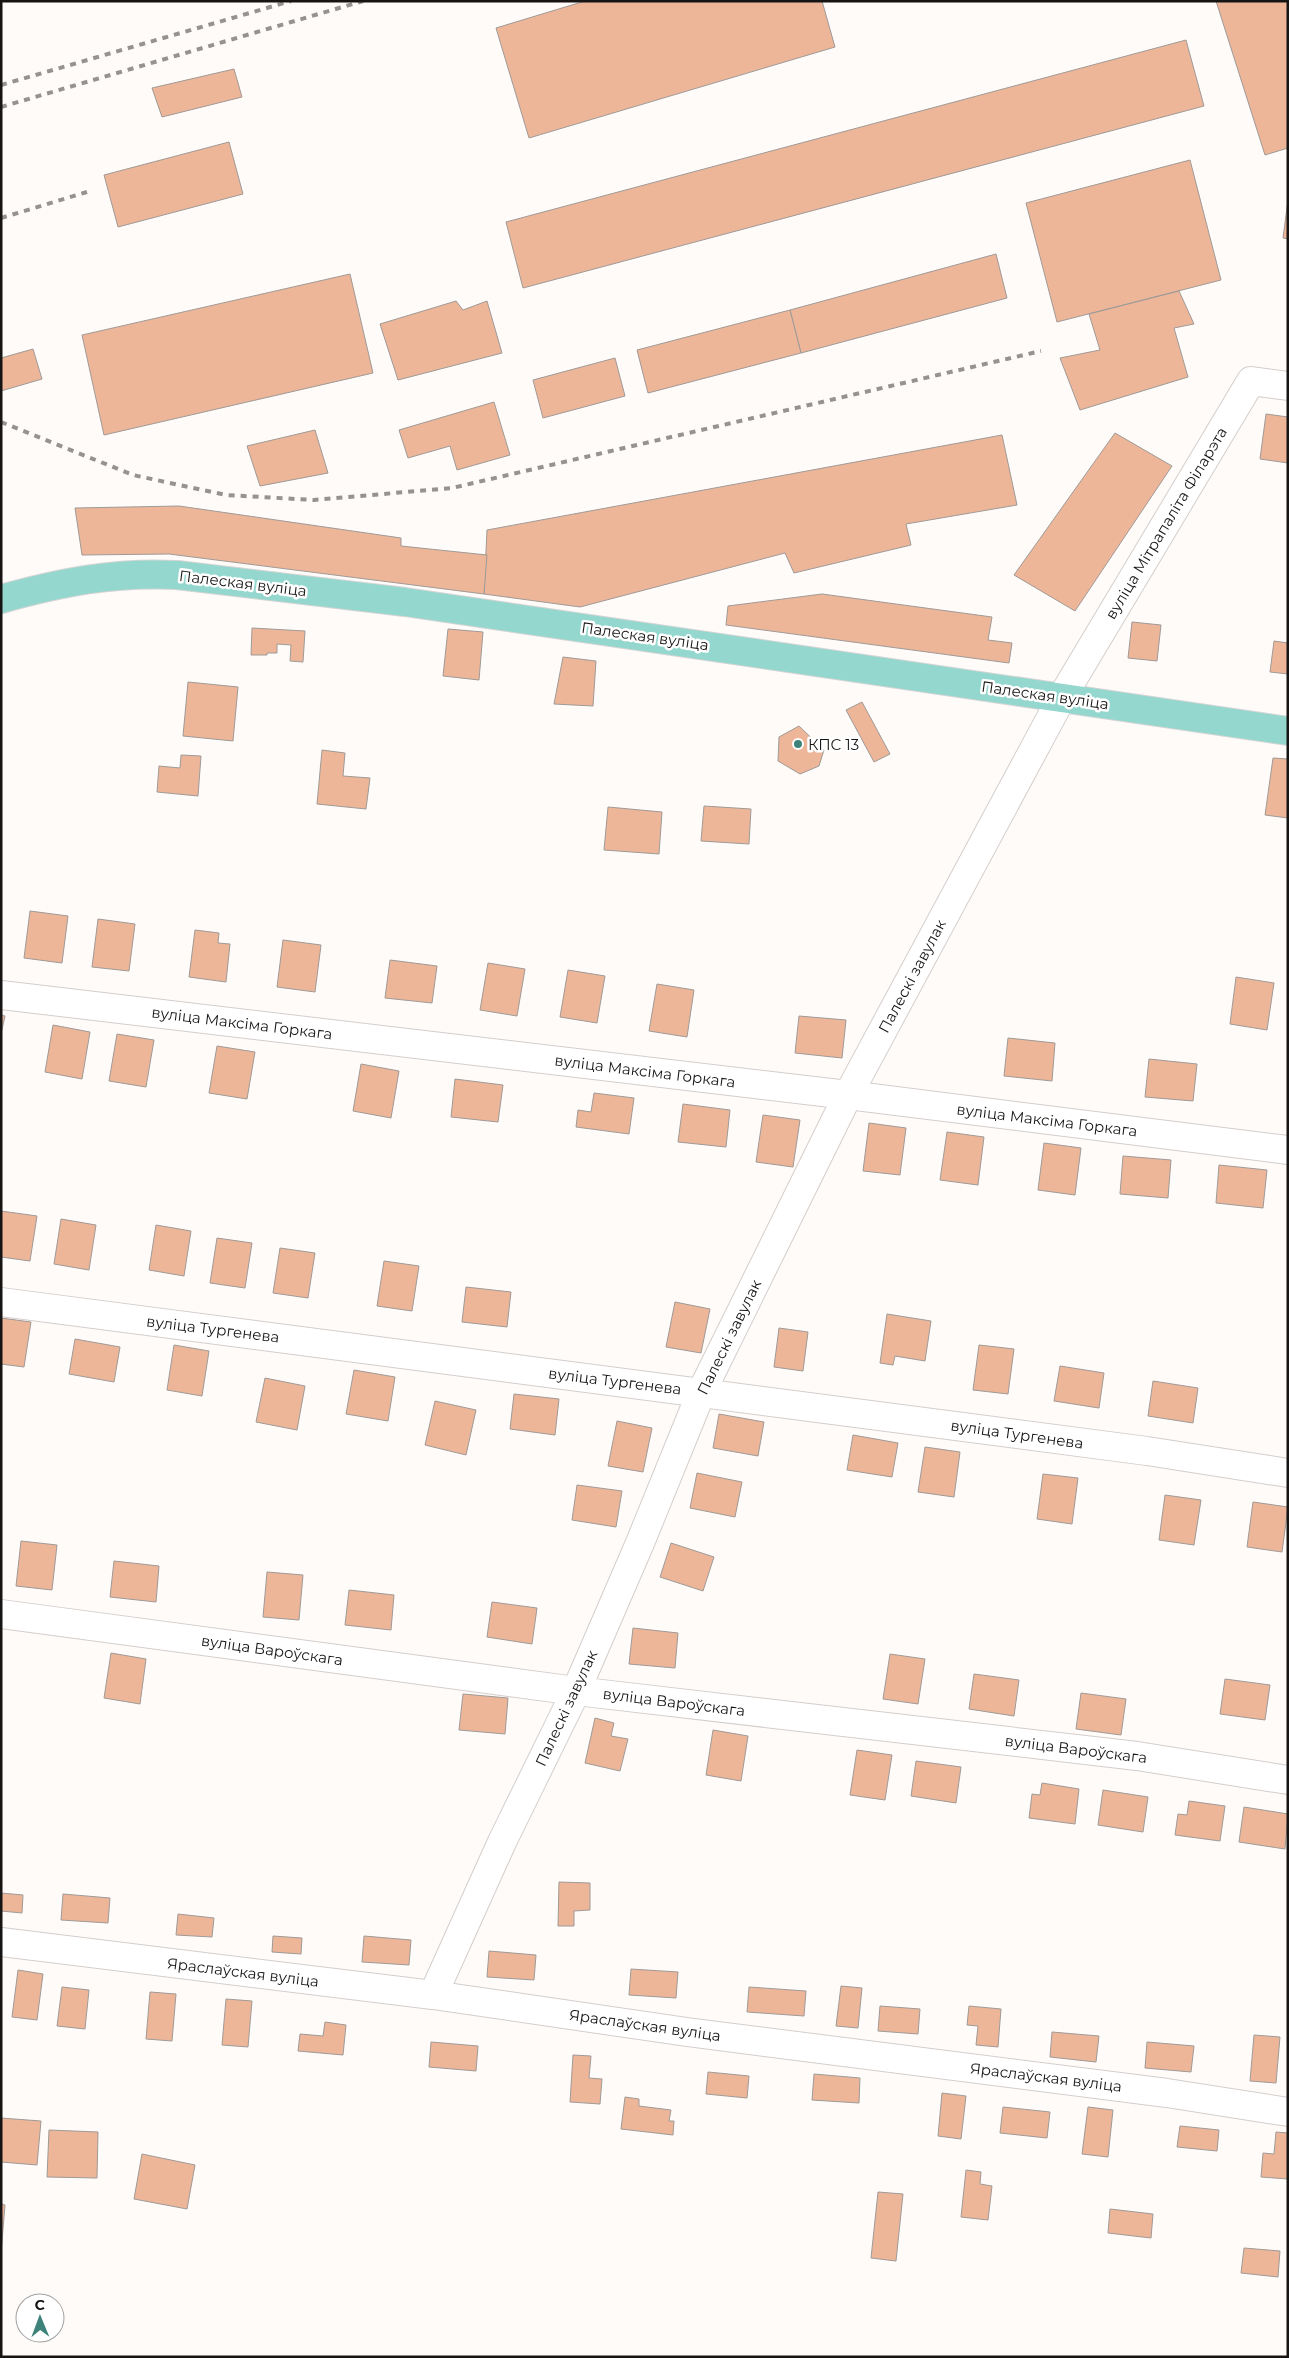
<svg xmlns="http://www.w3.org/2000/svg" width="1289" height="2358" viewBox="0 0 1289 2358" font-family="Montserrat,sans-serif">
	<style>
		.building { fill: #edb699; stroke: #9f9a97 }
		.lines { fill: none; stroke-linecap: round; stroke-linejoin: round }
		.minor-casing { stroke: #d4cecc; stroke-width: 30 }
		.major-casing { stroke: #d5d5d5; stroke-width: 30 }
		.minor { stroke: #fff; stroke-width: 28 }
		.major { stroke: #94d7ce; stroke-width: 28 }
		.rail { stroke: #959290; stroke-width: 4; stroke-dasharray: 6 6; stroke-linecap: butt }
		.poi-dot { fill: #3d8379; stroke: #fff; stroke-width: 2 }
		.labels { text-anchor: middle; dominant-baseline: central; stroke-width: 5; stroke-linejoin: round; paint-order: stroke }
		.street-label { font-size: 15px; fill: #171514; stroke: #fff }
		.poi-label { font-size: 15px; fill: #171514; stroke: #fff; text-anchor: start }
	</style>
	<rect width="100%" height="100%" fill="#fffbf8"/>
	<g class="building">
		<path d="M 585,1 L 822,1 L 835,47 L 529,138 L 496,28 Z"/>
		<path d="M 1216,1 L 1288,1 L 1288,148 L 1265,155 Z"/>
		<path d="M 1186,40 L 1204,106 L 523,288 L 506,222 Z"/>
		<path d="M 234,69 L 242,97 L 162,117 L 152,88 Z"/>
		<path d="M 229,142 L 243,194 L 118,227 L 104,175 Z"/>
		<path d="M 1190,160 L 1221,280 L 1057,322 L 1026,203 Z"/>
		<path d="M 1288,200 L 1288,239 L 1283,238 Z"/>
		<path d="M 996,254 L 1007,298 L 801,353 L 790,310 Z"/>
		<path d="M 350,274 L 373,373 L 104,435 L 82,335 Z"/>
		<path d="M 1179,291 L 1194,324 L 1174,328 L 1188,377 L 1080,410 L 1060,358 L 1100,350 L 1089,314 Z"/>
		<path d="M 456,301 L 463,310 L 487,301 L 502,353 L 398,380 L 380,324 Z"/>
		<path d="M 790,310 L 801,353 L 648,393 L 637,350 Z"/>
		<path d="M 33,349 L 42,379 L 1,391 L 1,358 Z"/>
		<path d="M 615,358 L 625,396 L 543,418 L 533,380 Z"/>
		<path d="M 494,402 L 510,455 L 457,470 L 450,446 L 408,458 L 399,430 Z"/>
		<path d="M 1266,414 L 1288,417 L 1288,463 L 1260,459 Z"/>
		<path d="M 315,430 L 328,473 L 260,486 L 247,446 Z"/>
		<path d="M 1115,433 L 1172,466 L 1075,611 L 1014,575 Z"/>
		<path d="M 1002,435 L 1017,505 L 906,524 L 911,545 L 794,573 L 785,553 L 580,607 L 484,594 L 487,530 Z"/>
		<path d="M 179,506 L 401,538 L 401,546 L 487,555 L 484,594 L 169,554 L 82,555 L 75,508 Z"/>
		<path d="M 822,594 L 992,617 L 988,640 L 1012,643 L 1009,663 L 726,625 L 728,606 Z"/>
		<path d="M 1132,622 L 1161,625 L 1157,661 L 1128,658 Z"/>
		<path d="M 252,628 L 305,631 L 303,662 L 290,661 L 291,645 L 277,644 L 277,653 L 267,653 L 267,655 L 251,655 Z"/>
		<path d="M 448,629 L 483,632 L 479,680 L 443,676 Z"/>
		<path d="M 1274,641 L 1288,643 L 1288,674 L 1270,672 Z"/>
		<path d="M 563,657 L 596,661 L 593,706 L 554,704 Z"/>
		<path d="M 188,682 L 238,687 L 233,741 L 183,736 Z"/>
		<path d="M 862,702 L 890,754 L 874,762 L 846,710 Z"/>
		<path d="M 799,726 L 824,750 L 819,766 L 800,774 L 778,761 L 779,737 Z"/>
		<path d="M 322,750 L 345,753 L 343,776 L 370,778 L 366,809 L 317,804 Z"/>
		<path d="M 181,755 L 201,756 L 198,796 L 157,792 L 159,766 L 180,768 Z"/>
		<path d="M 1273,758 L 1288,759 L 1288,818 L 1265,815 Z"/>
		<path d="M 704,806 L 751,809 L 749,844 L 701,841 Z"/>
		<path d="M 608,807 L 662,812 L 659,854 L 604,850 Z"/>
		<path d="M 30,911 L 68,916 L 62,963 L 24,958 Z"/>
		<path d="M 98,919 L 135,924 L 129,971 L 92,967 Z"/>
		<path d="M 195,930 L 219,933 L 218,943 L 230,944 L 226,982 L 189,977 Z"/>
		<path d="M 283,940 L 321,945 L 315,992 L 277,987 Z"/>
		<path d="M 390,960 L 437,966 L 432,1003 L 385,998 Z"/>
		<path d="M 488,963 L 525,969 L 517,1016 L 480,1010 Z"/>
		<path d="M 568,970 L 605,976 L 597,1023 L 560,1017 Z"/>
		<path d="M 1236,977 L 1274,983 L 1267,1030 L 1230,1024 Z"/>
		<path d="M 657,984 L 694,990 L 687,1037 L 649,1031 Z"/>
		<path d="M 1,1015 L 5,1016 L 1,1034 Z"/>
		<path d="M 799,1016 L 846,1020 L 842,1058 L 795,1053 Z"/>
		<path d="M 53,1025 L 90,1032 L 82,1079 L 45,1072 Z"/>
		<path d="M 117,1034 L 154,1040 L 146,1087 L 109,1081 Z"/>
		<path d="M 1008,1038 L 1055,1043 L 1052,1081 L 1004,1076 Z"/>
		<path d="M 217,1046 L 255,1052 L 247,1099 L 209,1093 Z"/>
		<path d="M 1149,1059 L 1197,1064 L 1193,1101 L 1145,1097 Z"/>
		<path d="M 361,1064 L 399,1071 L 391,1118 L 353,1111 Z"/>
		<path d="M 455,1079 L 503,1085 L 498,1122 L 451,1117 Z"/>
		<path d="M 594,1093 L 634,1098 L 629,1134 L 576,1127 L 578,1110 L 591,1112 Z"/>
		<path d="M 683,1104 L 730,1110 L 726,1147 L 678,1142 Z"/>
		<path d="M 763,1115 L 800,1120 L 793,1167 L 756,1162 Z"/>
		<path d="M 869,1123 L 906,1128 L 900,1175 L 863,1171 Z"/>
		<path d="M 947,1132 L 984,1137 L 978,1185 L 940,1180 Z"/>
		<path d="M 1044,1143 L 1081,1148 L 1075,1195 L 1038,1190 Z"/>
		<path d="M 1123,1156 L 1171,1160 L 1168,1198 L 1120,1194 Z"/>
		<path d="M 1219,1165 L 1267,1170 L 1263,1208 L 1216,1203 Z"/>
		<path d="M 1,1211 L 37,1216 L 30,1261 L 1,1257 Z"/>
		<path d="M 61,1219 L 96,1225 L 89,1270 L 54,1264 Z"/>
		<path d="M 156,1225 L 191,1231 L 184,1276 L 149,1270 Z"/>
		<path d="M 217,1238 L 252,1243 L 245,1288 L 210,1283 Z"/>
		<path d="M 280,1248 L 315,1253 L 308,1298 L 273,1293 Z"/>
		<path d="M 384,1261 L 419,1266 L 412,1311 L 377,1306 Z"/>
		<path d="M 466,1287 L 511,1292 L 507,1327 L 462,1322 Z"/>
		<path d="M 675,1302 L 710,1309 L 701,1353 L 666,1347 Z"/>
		<path d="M 887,1314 L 931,1321 L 925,1361 L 895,1356 L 893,1365 L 880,1363 Z"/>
		<path d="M 1,1318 L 31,1322 L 24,1367 L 1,1364 Z"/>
		<path d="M 779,1328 L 808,1332 L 803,1371 L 774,1367 Z"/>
		<path d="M 75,1339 L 120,1347 L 114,1382 L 69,1374 Z"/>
		<path d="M 174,1345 L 209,1351 L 202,1396 L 167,1390 Z"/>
		<path d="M 979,1345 L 1014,1349 L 1008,1394 L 973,1390 Z"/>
		<path d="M 1060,1366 L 1104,1373 L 1099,1408 L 1054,1401 Z"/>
		<path d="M 354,1370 L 395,1377 L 388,1421 L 346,1414 Z"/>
		<path d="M 265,1378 L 305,1386 L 297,1430 L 256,1422 Z"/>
		<path d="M 1153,1381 L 1198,1388 L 1193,1423 L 1148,1416 Z"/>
		<path d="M 514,1394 L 559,1399 L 555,1435 L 510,1429 Z"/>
		<path d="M 435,1401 L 476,1410 L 466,1455 L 425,1445 Z"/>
		<path d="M 719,1414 L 764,1422 L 758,1456 L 713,1448 Z"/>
		<path d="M 617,1421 L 652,1428 L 643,1472 L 608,1466 Z"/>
		<path d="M 853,1435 L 898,1443 L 892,1477 L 847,1470 Z"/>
		<path d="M 925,1447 L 960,1452 L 954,1497 L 918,1492 Z"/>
		<path d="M 697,1473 L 742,1482 L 735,1517 L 690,1508 Z"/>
		<path d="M 1043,1474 L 1078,1478 L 1072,1524 L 1037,1519 Z"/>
		<path d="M 577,1485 L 622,1491 L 616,1527 L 572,1520 Z"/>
		<path d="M 1165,1495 L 1201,1500 L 1194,1545 L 1159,1540 Z"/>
		<path d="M 1253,1502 L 1288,1507 L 1282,1552 L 1247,1547 Z"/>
		<path d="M 21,1541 L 57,1545 L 52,1590 L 16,1586 Z"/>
		<path d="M 671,1543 L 714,1557 L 703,1591 L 660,1577 Z"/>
		<path d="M 114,1561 L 159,1566 L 156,1602 L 110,1597 Z"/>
		<path d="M 267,1572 L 303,1575 L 299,1620 L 263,1617 Z"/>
		<path d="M 349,1590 L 394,1595 L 391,1630 L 345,1625 Z"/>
		<path d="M 492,1602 L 537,1608 L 532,1644 L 487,1637 Z"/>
		<path d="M 633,1628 L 678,1633 L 675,1668 L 629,1664 Z"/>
		<path d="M 111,1653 L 146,1659 L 140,1704 L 104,1698 Z"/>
		<path d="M 890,1654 L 925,1659 L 918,1704 L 883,1699 Z"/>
		<path d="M 974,1674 L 1019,1680 L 1014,1716 L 969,1709 Z"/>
		<path d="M 1225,1679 L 1270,1685 L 1265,1720 L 1220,1714 Z"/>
		<path d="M 1081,1693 L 1126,1699 L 1121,1735 L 1076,1729 Z"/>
		<path d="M 463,1694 L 508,1698 L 505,1734 L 459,1730 Z"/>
		<path d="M 595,1718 L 614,1723 L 611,1736 L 628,1739 L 620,1771 L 585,1763 Z"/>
		<path d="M 713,1730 L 748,1736 L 741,1781 L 706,1775 Z"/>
		<path d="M 857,1750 L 892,1755 L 885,1800 L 850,1795 Z"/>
		<path d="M 916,1761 L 961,1767 L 956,1803 L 911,1796 Z"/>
		<path d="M 1042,1783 L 1079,1789 L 1075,1824 L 1029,1818 L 1032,1794 L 1040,1795 Z"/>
		<path d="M 1103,1790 L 1148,1797 L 1143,1832 L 1098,1825 Z"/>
		<path d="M 1189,1801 L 1225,1806 L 1220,1841 L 1175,1835 L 1178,1814 L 1187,1815 Z"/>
		<path d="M 1244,1807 L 1288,1814 L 1285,1849 L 1239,1842 Z"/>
		<path d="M 559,1882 L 590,1883 L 590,1910 L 574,1911 L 574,1926 L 558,1926 Z"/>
		<path d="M 1,1893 L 23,1895 L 22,1913 L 1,1911 Z"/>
		<path d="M 63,1894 L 110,1898 L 108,1923 L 61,1920 Z"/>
		<path d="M 178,1914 L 214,1918 L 212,1937 L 176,1935 Z"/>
		<path d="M 273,1936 L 302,1938 L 301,1954 L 272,1952 Z"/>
		<path d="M 364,1936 L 411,1940 L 409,1965 L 362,1962 Z"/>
		<path d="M 489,1951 L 536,1955 L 534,1980 L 487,1977 Z"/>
		<path d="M 631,1969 L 678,1972 L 676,1998 L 629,1995 Z"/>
		<path d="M 18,1970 L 43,1974 L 37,2020 L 12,2017 Z"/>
		<path d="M 841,1986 L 862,1988 L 858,2028 L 836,2026 Z"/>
		<path d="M 62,1987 L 89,1990 L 85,2029 L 57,2026 Z"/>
		<path d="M 749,1987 L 806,1991 L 804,2016 L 747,2012 Z"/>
		<path d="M 150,1992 L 176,1994 L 172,2041 L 146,2039 Z"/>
		<path d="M 226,1999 L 252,2001 L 248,2047 L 222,2045 Z"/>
		<path d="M 880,2006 L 920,2009 L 918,2034 L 878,2031 Z"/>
		<path d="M 969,2006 L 1001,2009 L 998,2047 L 976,2045 L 978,2026 L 967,2025 Z"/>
		<path d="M 325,2022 L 346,2025 L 343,2055 L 298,2051 L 300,2034 L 323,2036 Z"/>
		<path d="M 1052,2032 L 1099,2036 L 1096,2062 L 1050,2057 Z"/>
		<path d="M 1254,2035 L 1280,2037 L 1276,2083 L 1250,2081 Z"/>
		<path d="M 431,2042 L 478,2046 L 476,2071 L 429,2067 Z"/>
		<path d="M 1147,2042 L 1194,2046 L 1191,2072 L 1145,2068 Z"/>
		<path d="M 573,2055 L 591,2056 L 589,2078 L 602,2079 L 600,2104 L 570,2102 Z"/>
		<path d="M 708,2072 L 749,2076 L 747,2098 L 706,2094 Z"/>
		<path d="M 814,2074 L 860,2078 L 859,2103 L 812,2100 Z"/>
		<path d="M 942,2093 L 966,2096 L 961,2139 L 938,2136 Z"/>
		<path d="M 625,2097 L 639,2099 L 639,2106 L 671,2110 L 669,2121 L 674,2121 L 673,2135 L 621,2129 Z"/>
		<path d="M 1003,2107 L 1050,2112 L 1047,2138 L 1000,2133 Z"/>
		<path d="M 1088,2107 L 1113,2110 L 1108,2157 L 1082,2154 Z"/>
		<path d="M 1,2118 L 41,2121 L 37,2165 L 1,2162 Z"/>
		<path d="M 1180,2126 L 1219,2130 L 1217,2151 L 1177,2147 Z"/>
		<path d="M 49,2130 L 98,2132 L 97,2178 L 47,2177 Z"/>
		<path d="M 1276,2132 L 1288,2133 L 1288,2179 L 1261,2177 L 1263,2153 L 1274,2154 Z"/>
		<path d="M 142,2154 L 195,2165 L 187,2209 L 134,2199 Z"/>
		<path d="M 966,2170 L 981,2172 L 980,2184 L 992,2186 L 988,2220 L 961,2217 Z"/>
		<path d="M 878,2192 L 903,2194 L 896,2261 L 871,2258 Z"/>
		<path d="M 1,2204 L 5,2205 L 1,2253 Z"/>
		<path d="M 1110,2209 L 1153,2214 L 1151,2238 L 1108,2233 Z"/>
		<path d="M 1244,2248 L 1280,2251 L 1278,2277 L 1241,2273 Z"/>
	</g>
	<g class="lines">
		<g class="minor-casing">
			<g id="minor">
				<path d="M 1,995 L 848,1095 L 1288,1150"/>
				<path d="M 1,1302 L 1147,1451 L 1288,1473"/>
				<path d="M 1,1614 L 576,1691 L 1137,1756 L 1288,1780"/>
				<path d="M 1,1942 L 433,1995 L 687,2032 L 1167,2093 L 1288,2112"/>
				<path d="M 433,1995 L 502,1842 L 576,1691 L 640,1543 L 701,1393 L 848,1095 L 1062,697 L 1251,381 L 1288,386"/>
			</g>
		</g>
		<g class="major-casing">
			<path id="major" d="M 1,599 C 62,582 113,572 177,575 L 405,602 L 1288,731"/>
		</g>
		<use href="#minor" class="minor"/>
		<use href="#major" class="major"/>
		<g class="rail">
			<path d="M 1,85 L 291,1"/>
			<path d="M 1,107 L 363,1"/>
			<path d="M 1,218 L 87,192"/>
			<path d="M 1,422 L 133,475 L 226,495 L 314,500 L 452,488 L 1041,351"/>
		</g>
	</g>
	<circle class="poi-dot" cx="798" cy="744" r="5"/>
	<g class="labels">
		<g class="street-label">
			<text transform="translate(1166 523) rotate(-59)">вуліца Мітрапаліта Філарэта</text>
			<text transform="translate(243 583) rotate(7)">Палеская вуліца</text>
			<text transform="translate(645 636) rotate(8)">Палеская вуліца</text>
			<text transform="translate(1045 695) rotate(8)">Палеская вуліца</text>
			<text transform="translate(912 976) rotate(-62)">Палескі завулак</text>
			<text transform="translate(242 1023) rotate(7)">вуліца Максіма Горкага</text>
			<text transform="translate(645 1071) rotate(7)">вуліца Максіма Горкага</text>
			<text transform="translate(1047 1120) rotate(7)">вуліца Максіма Горкага</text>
			<text transform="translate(213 1329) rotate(7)">вуліца Тургенева</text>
			<text transform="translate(729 1337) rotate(-64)">Палескі завулак</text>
			<text transform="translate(615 1381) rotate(7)">вуліца Тургенева</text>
			<text transform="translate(1017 1434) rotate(8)">вуліца Тургенева</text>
			<text transform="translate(272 1650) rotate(8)">вуліца Вароўскага</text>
			<text transform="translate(674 1702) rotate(7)">вуліца Вароўскага</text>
			<text transform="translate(566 1708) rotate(-65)">Палескі завулак</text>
			<text transform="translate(1076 1749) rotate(7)">вуліца Вароўскага</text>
			<text transform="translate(243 1972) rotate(7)">Яраслаўская вуліца</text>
			<text transform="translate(645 2025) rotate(8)">Яраслаўская вуліца</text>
			<text transform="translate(1046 2077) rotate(7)">Яраслаўская вуліца</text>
		</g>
		<g class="poi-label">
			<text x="808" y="744">КПС 13</text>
		</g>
	</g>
	<rect width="1289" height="2358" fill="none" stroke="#171514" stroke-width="5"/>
	<g transform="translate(40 2318) rotate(359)"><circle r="24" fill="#ffffff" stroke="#a2a1a1"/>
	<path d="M0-4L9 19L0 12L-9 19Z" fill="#3d8379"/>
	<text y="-8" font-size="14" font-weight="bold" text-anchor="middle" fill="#171514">С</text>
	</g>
</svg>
